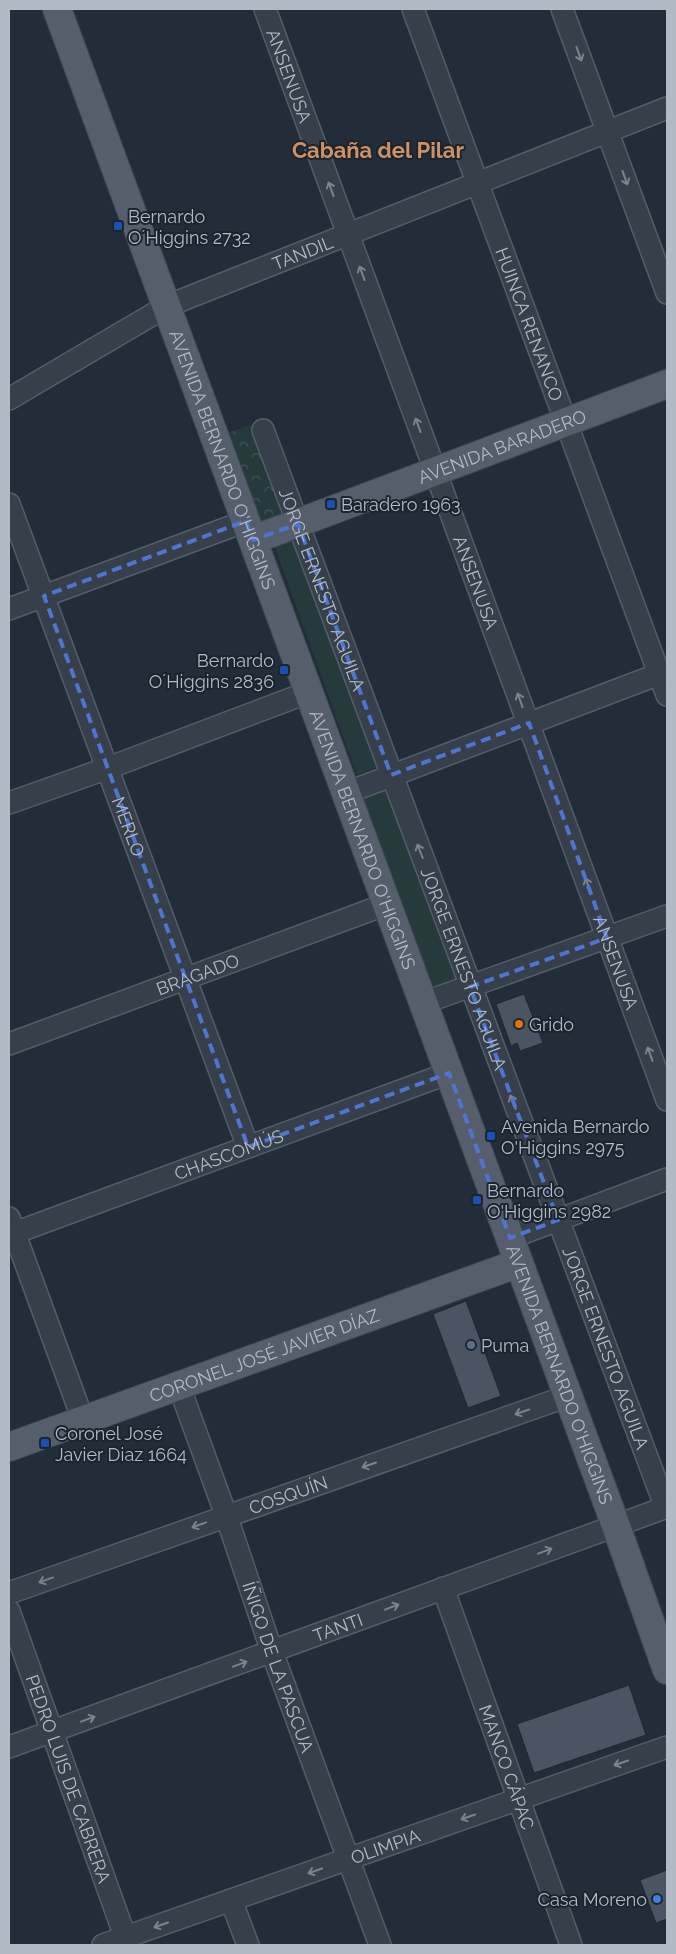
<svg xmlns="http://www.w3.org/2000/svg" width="676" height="1954" viewBox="0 0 676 1954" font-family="Raleway,sans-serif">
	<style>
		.green { fill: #263a3b }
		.forest { fill: url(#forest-crowns) }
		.building { fill: #4a5463; stroke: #1e2630 }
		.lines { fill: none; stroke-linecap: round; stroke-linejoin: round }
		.minor-casing { stroke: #555d68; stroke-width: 24 }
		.major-casing { stroke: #404853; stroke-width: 30 }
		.minor { stroke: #373f4a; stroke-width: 21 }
		.major { stroke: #555e6a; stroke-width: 28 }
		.oneway { stroke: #7b838e }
		.marked { fill: none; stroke: #5174d2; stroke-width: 4; stroke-dasharray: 10 6; stroke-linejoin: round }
		.transit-dot { fill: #1a4fb4; stroke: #1c242e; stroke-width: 2 }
		.food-dot { fill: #e8710a; stroke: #1c242e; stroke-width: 2 }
		.service-dot { fill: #5c6f8a; stroke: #1c242e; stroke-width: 2 }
		.shop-dot { fill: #3f7fe0; stroke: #1c242e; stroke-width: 2 }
		.labels { text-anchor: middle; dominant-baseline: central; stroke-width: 4; stroke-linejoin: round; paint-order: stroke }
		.street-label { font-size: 18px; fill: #b2bac6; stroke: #1c242e }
		.poi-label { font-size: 18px; fill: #b2bac6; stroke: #1c242e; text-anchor: start }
		.district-label { font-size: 22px; font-weight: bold; fill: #ce9065; stroke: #1c242e }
	</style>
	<defs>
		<pattern id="forest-crowns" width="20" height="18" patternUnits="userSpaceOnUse" patternTransform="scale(1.25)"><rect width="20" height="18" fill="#263a3b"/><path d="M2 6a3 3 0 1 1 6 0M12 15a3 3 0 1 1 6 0" fill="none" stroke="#435456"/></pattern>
	</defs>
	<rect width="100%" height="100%" fill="#232d39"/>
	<g class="green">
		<path d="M 299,533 L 383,765 L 357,775 L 273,542 Z"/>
		<path d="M 388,782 L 463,985 L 430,997 L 357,794 Z"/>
	</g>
	<path class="forest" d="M 251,425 L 284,521 L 261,529 L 228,433 Z"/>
	<g class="building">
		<path d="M 524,994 L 543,1043 L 520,1051 L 517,1043 L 511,1046 L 496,1004 Z"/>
		<path d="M 466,1301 L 501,1396 L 468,1408 L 433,1314 Z"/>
		<path d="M 629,1685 L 646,1735 L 534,1773 L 517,1724 Z"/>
		<path d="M 667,1870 L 667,1919 L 656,1923 L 640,1880 Z"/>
	</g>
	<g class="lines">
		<g class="minor-casing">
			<g id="minor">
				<path id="s1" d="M 265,9 L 667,1100"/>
				<path id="s2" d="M 413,9 L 667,695"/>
				<path d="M 562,9 L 667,293"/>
				<path id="s3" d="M 9,399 L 167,306 L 667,108"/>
				<path id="s4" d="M 263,430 L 666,1508"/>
				<path id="s5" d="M 9,504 L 248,1147"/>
				<path d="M 9,609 L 246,521"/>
				<path d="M 346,793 L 667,671"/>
				<path d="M 9,803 L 108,768 L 309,692"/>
				<path d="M 423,1003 L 667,916"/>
				<path id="s6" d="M 9,1044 L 387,904"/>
				<path d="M 9,1218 L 83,1420"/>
				<path id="s7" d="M 9,1235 L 449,1073"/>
				<path d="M 510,1238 L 667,1179"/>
				<path id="s8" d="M 179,1386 L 226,1515 L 272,1652 L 380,1945"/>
				<path id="s9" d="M 443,1588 L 571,1945"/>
				<path id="s10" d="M 9,1593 L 568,1396"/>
				<path id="s11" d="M 9,1611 L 128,1945"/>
				<path id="s12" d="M 9,1747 L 667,1507"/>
				<path d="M 231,1900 L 248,1945"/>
				<path id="s13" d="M 103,1945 L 667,1747"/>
			</g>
		</g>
		<g class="major-casing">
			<g id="major">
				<path id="s14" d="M 57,9 L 616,1526 L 667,1670"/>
				<path id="s15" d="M 253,540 L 667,384"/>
				<path id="s16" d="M 9,1447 L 519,1263"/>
			</g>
		</g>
		<use href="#minor" class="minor"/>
		<use href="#major" class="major"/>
	</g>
	<defs><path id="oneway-shaft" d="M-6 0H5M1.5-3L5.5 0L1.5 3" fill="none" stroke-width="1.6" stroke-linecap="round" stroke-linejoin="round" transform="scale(1.25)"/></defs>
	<g class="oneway">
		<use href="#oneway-shaft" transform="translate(579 54) rotate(70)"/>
		<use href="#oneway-shaft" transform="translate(625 178) rotate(70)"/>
		<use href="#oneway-shaft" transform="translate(331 189) rotate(-110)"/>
		<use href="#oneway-shaft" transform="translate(362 273) rotate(-110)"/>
		<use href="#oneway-shaft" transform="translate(418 425) rotate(-110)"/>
		<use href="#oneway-shaft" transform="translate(520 700) rotate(-110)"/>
		<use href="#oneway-shaft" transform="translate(420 851) rotate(-111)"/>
		<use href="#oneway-shaft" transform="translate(588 885) rotate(-110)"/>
		<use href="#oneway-shaft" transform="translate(650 1054) rotate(-110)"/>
		<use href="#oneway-shaft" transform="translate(513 1102) rotate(-111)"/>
		<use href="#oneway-shaft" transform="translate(522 1412) rotate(161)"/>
		<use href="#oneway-shaft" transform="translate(369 1465) rotate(161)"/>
		<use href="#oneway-shaft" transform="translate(199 1525) rotate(160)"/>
		<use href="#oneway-shaft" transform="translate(545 1551) rotate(-20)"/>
		<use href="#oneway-shaft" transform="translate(46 1580) rotate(160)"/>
		<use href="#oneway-shaft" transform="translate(392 1607) rotate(-21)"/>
		<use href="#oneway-shaft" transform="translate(240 1664) rotate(-20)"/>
		<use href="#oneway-shaft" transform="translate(88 1719) rotate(-20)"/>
		<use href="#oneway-shaft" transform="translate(621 1763) rotate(161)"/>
		<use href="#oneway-shaft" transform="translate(468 1817) rotate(161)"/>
		<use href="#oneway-shaft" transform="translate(315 1871) rotate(161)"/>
		<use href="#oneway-shaft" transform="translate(161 1925) rotate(161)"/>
	</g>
	<path class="marked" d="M 246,521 L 253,540 L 298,524 L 391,775 L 529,723 L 607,938 L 470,987 L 558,1220 L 510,1238 L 449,1073 L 248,1147 L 44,596 Z"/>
	<g class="transit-dot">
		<rect x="113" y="221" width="10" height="10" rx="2.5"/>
		<rect x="326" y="499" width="10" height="10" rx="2.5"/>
		<rect x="279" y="665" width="10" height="10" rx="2.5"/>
		<rect x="486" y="1131" width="10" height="10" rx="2.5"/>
		<rect x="472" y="1195" width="10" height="10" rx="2.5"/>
		<rect x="40" y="1438" width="10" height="10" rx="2.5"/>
	</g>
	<circle class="food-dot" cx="519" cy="1024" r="5"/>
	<circle class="service-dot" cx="471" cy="1345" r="5"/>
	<circle class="shop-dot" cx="657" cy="1899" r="5"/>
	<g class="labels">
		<g class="street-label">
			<text stroke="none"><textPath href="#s1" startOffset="71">ANSENUSA</textPath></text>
			<text stroke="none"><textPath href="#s3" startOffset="329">TANDIL</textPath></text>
			<text stroke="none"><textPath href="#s2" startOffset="336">HUINCA RENANCO</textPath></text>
			<text stroke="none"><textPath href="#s15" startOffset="266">AVENIDA BARADERO</textPath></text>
			<text stroke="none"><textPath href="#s14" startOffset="480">AVENIDA BERNARDO O'HIGGINS</textPath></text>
			<text stroke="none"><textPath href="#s1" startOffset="611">ANSENUSA</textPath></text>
			<text stroke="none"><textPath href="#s4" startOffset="170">JORGE ERNESTO AGUILA</textPath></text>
			<text stroke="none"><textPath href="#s5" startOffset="344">MERLO</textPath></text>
			<text stroke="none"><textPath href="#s14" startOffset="885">AVENIDA BERNARDO O'HIGGINS</textPath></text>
			<text stroke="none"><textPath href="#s1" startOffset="1016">ANSENUSA</textPath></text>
			<text stroke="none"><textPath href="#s4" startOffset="575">JORGE ERNESTO AGUILA</textPath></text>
			<text stroke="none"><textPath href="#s6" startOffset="201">BRAGADO</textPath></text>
			<text stroke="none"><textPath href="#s7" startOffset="234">CHASCOMÚS</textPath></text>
			<text stroke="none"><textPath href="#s4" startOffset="980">JORGE ERNESTO AGUILA</textPath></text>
			<text stroke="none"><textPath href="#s16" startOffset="271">CORONEL JOSÉ JAVIER DÍAZ</textPath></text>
			<text stroke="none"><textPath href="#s14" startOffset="1455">AVENIDA BERNARDO O'HIGGINS</textPath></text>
			<text stroke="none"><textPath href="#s10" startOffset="296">COSQUÍN</textPath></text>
			<text stroke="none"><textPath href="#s12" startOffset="350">TANTI</textPath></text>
			<text stroke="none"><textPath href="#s8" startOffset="298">ÍÑIGO DE LA PASCUA</textPath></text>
			<text stroke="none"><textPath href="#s9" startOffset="190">MANCO CÁPAC</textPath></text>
			<text stroke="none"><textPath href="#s11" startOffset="178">PEDRO LUIS DE CABRERA</textPath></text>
			<text stroke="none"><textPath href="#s13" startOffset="299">OLIMPIA</textPath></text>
		</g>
		<g class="poi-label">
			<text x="128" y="216">Bernardo<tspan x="128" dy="21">O´Higgins 2732</tspan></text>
			<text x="341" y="504">Baradero 1963</text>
			<text x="274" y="660" text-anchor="end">Bernardo<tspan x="274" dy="21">O´Higgins 2836</tspan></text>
			<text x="529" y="1024">Grido</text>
			<text x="501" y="1126">Avenida Bernardo<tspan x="501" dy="21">O'Higgins 2975</tspan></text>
			<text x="487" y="1190">Bernardo<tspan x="487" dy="21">O'Higgins 2982</tspan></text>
			<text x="481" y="1345">Puma</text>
			<text x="55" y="1433">Coronel José<tspan x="55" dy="21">Javier Diaz 1664</tspan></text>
			<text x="647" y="1899" text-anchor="end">Casa Moreno</text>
		</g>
		<g class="district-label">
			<text x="378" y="150">Cabaña del Pilar</text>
		</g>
	</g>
	<rect width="676" height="1954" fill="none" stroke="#b2bac6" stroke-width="20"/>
</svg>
